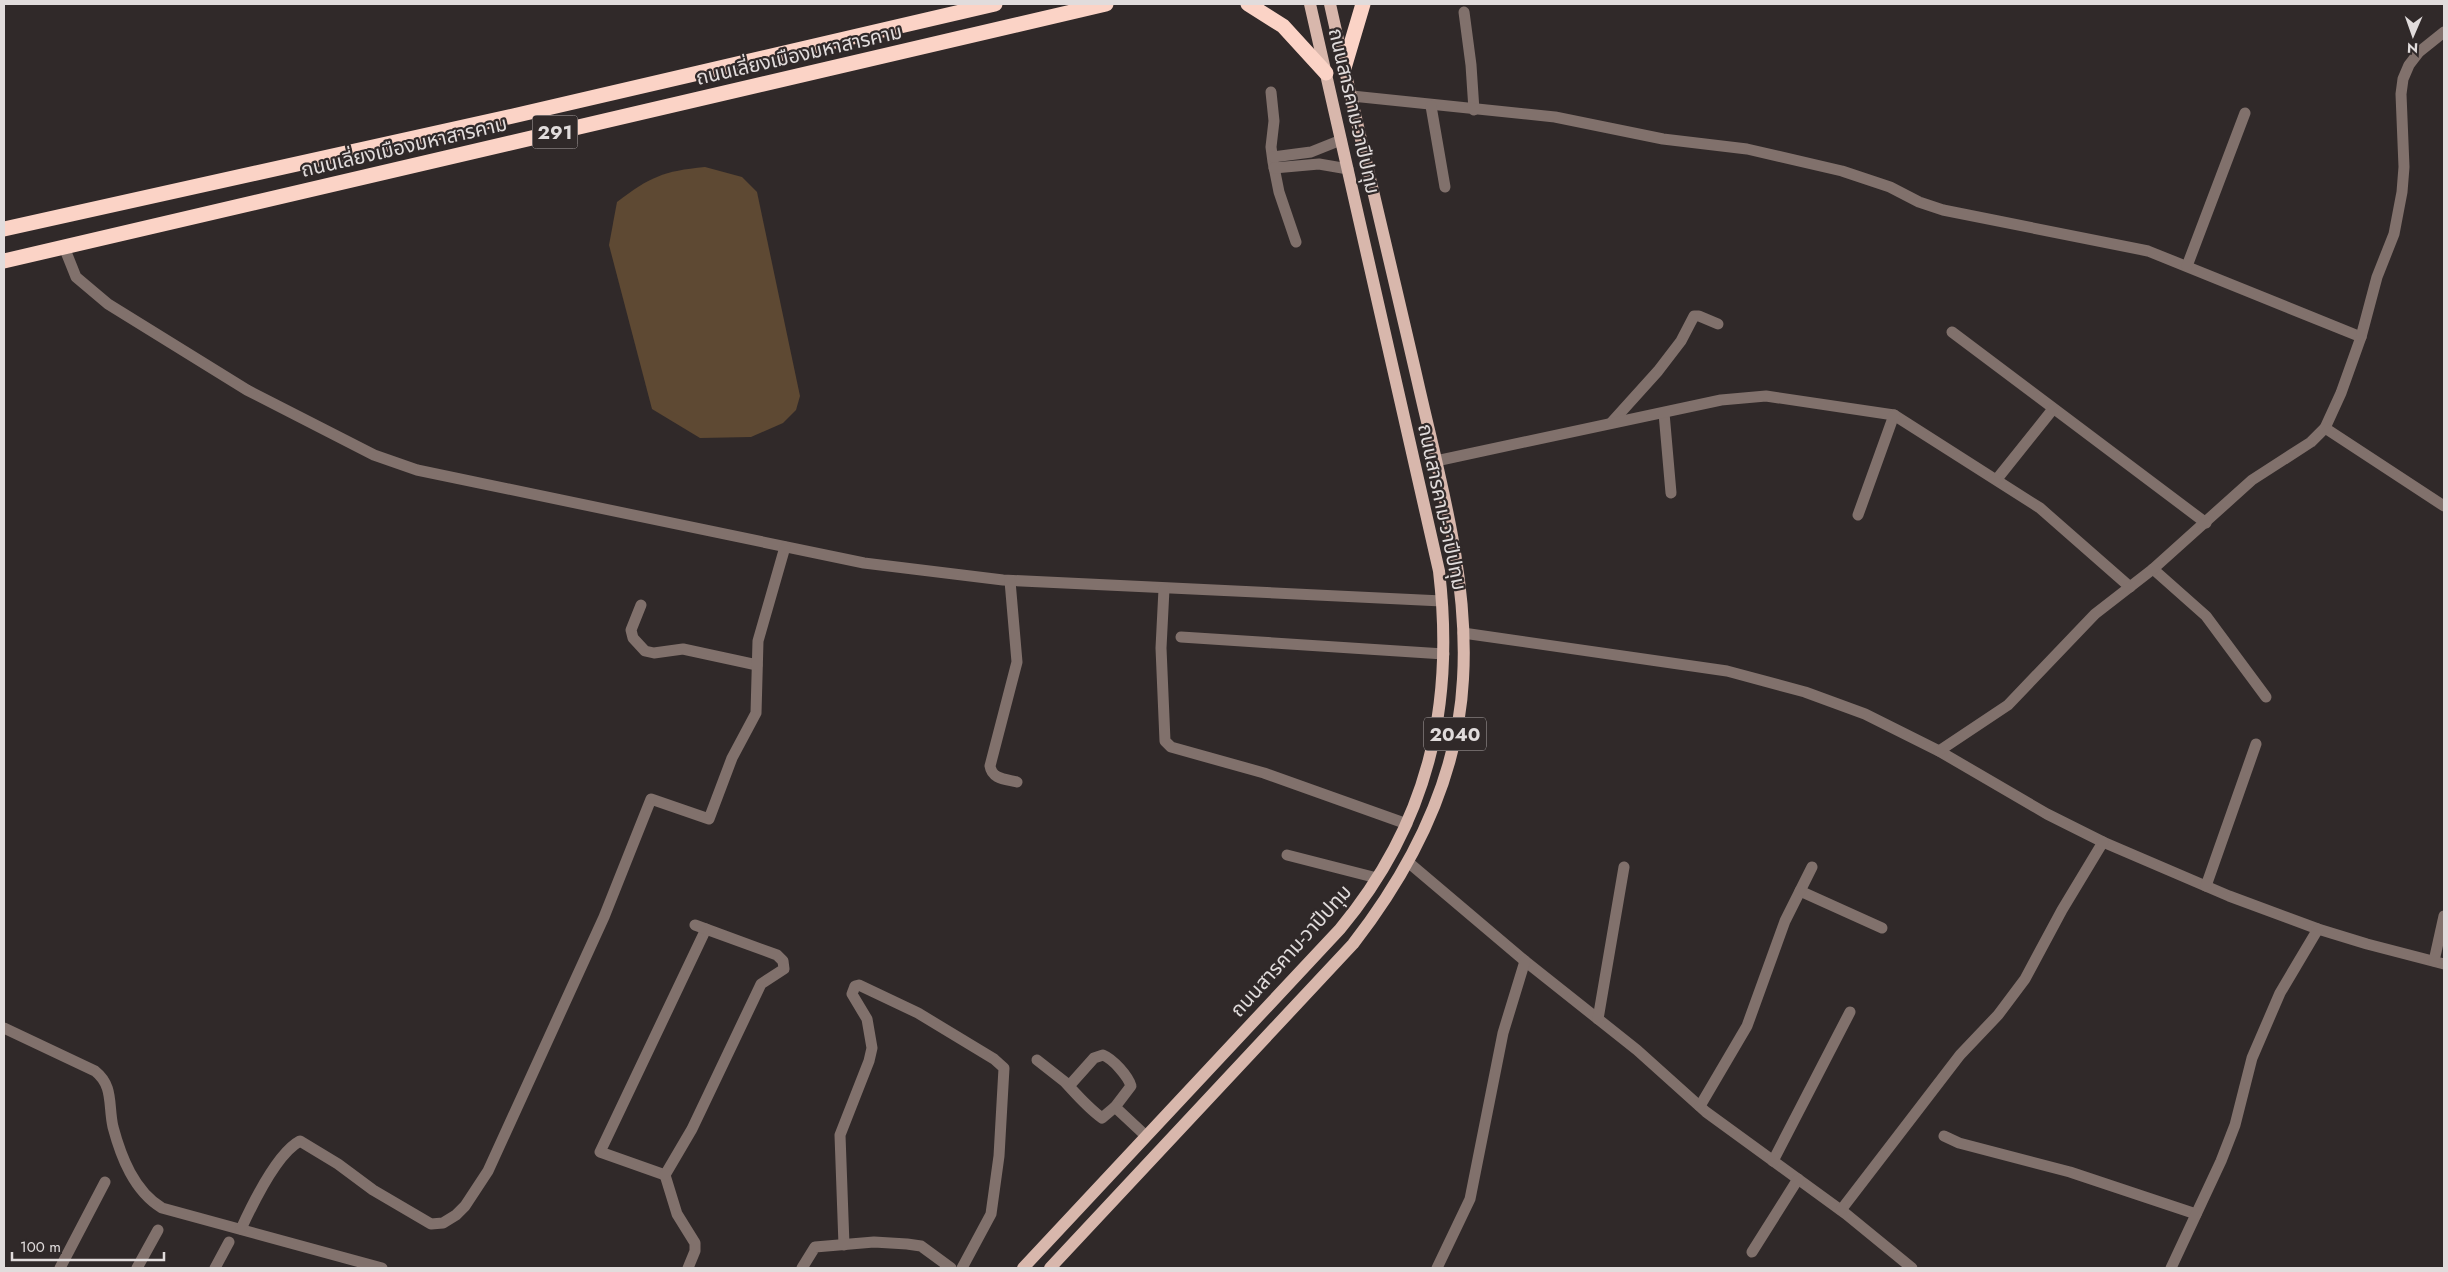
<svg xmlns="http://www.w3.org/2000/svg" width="2448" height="1272" viewBox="0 0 2448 1272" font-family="Jost,'Noto Sans Thai',sans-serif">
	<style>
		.green { fill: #5e4933 }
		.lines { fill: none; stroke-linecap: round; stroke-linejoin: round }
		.minor { stroke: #81716c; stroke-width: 11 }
		.major { stroke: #d8b7ac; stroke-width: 12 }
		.highway { stroke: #fbd3c6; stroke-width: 15 }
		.labels { text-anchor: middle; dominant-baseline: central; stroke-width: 4.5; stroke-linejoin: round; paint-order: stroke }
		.shield { fill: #302929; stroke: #aca6a6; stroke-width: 1 }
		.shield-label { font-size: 19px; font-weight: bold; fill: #e1dcdc }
		.street-label { font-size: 20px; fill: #e1dcdc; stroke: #302929 }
	</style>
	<rect width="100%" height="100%" fill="#302929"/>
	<path class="green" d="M 705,167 L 742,177 L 757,192 L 800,396 L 796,410 L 783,423 L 751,437 L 700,438 L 652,409 L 609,245 L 617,202 C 650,177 663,171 705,167 Z"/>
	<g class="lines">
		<g class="minor">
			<path d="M 1464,12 L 1471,65 L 1474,110"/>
			<path d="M 1271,92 L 1274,121 L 1271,147 L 1273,162 L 1279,192 L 1296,242"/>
			<path d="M 1352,96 L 1555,117 L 1663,139 L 1747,149 L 1842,171 L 1890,187 L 1919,202 L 1943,210 L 2148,251 L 2361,337"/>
			<path d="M 1431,106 L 1445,187"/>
			<path d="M 1273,157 L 1311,152 L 1341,140"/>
			<path d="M 1274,168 L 1319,164 L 1348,169"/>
			<path d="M 64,247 L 76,277 L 108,304 L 247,390 L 374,455 L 417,470 L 864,563 L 1003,580 L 1442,601"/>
			<path d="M 2187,266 L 2245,113"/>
			<path d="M 1952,332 L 2206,523"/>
			<path d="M 1664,413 L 1671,493"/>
			<path d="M 1612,422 L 1658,371 L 1681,341 L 1694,316 L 1699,316 L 1718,324"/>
			<path d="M 2325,428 L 2444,506"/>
			<path d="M 1436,461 L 1721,400 L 1766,396 L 1894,415 L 2040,508 L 2130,587"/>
			<path d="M 1997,479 L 2053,409"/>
			<path d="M 1858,515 L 1894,415"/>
			<path d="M 2153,569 L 2206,616 L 2266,697"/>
			<path d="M 1010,581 L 1017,662 L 990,766 C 992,779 1005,779 1017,782"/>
			<path d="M 1164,589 L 1161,648 L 1165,741 L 1171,747 L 1264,773 L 1407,824"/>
			<path d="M 641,605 L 631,630 L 633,638 L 645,651 L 654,653 L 683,649 L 757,665"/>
			<path d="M 1463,633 L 1727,671 L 1805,692 L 1865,714 L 1939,751 L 2047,814 L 2103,842 L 2229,896 L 2318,929 L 2367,944 L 2444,964"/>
			<path d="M 1181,637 L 1444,654"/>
			<path d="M 1939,751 L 2008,705 L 2095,614 L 2153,569 L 2252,480 L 2311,442 L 2325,428 L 2341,393 L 2361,337 L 2377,277 L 2394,234 L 2402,192 L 2404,167 L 2401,94 L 2403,79 L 2409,65 L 2419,52 L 2444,32"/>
			<path d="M 1287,855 L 1377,878"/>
			<path d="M 1408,862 L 1525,961 L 1637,1050 L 1706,1112 L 1846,1214 L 1912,1268"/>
			<path d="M 2206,886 L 2256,744"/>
			<path d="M 1800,891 L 1882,928"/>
			<path d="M 2434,961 L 2444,916"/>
			<path d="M 1598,1019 L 1624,867"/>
			<path d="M 4,1028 L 95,1071 C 114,1086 108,1105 113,1127 C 121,1157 134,1191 162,1208 L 382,1268"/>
			<path d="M 1037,1060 L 1065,1082 C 1077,1095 1088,1108 1102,1118 L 1115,1107 L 1131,1086 C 1128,1076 1113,1059 1103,1055 L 1094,1058 L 1069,1086"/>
			<path d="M 1700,1106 L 1747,1026 L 1785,921 L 1812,867"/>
			<path d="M 1115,1107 L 1146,1136"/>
			<path d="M 1944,1136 L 1959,1143 L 2070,1172 L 2196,1214"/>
			<path d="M 1773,1161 L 1850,1012"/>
			<path d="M 665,1175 L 600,1152 L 706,929"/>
			<path d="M 1841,1210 L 1960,1055 L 1998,1015 L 2025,979 L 2062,910 L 2103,842"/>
			<path d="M 241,1229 C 252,1205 277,1153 300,1141 L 338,1164 L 373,1190 L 431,1224 L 443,1223 L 456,1215 L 465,1206 L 488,1171 L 604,917 L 651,799 L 709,819 L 732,758 L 756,713 L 758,641 L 785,547"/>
			<path d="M 844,1245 L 840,1135 L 869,1061 L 872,1048 L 867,1019 L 852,994 L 855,986 L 859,985 L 918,1013 L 994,1059 L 1004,1068 L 999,1156 L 991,1214 L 962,1268"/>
			<path d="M 1752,1252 L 1798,1179"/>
			<path d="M 60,1268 L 105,1182"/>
			<path d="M 137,1268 L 158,1230"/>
			<path d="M 215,1268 L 229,1242"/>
			<path d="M 688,1268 L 695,1251 L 695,1243 L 677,1214 L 665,1175 L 692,1129 L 761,984 L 784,969 L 783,961 L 777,955 L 695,925"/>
			<path d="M 802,1268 L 815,1247 L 874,1242 L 907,1244 L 921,1246 L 951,1268"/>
			<path d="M 1437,1268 L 1470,1199 L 1503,1033 L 1525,961"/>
			<path d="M 2171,1268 L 2221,1161 L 2235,1125 L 2252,1058 L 2280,993 L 2318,929"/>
		</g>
		<g class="major">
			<path d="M 1023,1268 L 1340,929 C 1428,823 1455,707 1439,571 L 1310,4"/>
			<path d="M 1050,1268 L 1353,944 C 1412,868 1458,777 1463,679 C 1469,579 1440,480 1418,383 C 1389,257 1358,130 1330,4"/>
		</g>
		<g class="highway">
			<path d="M 1248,4 L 1283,26 L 1326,73"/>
			<path d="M 1344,68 L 1363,4"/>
			<path d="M 4,229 L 513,116 L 995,4"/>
			<path d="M 4,261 L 1106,4"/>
		</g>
	</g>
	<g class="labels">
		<g class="shield">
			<rect x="532.5" y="115.5" width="45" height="33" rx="4"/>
			<rect x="1424" y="717.5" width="62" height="33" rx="4"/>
		</g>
		<g class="shield-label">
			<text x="555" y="132">291</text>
			<text x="1455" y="734">2040</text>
		</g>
		<g class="street-label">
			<text transform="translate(799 55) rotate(-13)">ถนนเลี่ยงเมืองมหาสารคาม</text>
			<text transform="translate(1354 111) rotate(77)">ถนนสารคาม-วาปีปทุม</text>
			<text transform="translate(404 147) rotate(-13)">ถนนเลี่ยงเมืองมหาสารคาม</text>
			<text transform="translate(1442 507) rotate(78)">ถนนสารคาม-วาปีปทุม</text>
			<text transform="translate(1291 951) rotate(-48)">ถนนสารคาม-วาปีปทุม</text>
		</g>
	</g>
	<rect width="2448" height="1272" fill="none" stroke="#e1dcdc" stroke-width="10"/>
	<g transform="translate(2413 35) rotate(182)" stroke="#302929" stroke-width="4" paint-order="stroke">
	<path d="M0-4L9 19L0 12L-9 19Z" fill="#e1dcdc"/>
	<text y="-8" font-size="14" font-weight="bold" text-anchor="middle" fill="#e1dcdc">N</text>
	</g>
	<path d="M12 1252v8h152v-8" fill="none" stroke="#e1dcdc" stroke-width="2.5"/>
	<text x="20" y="1252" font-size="15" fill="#e1dcdc" stroke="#302929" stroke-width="4" paint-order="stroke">100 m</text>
</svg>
